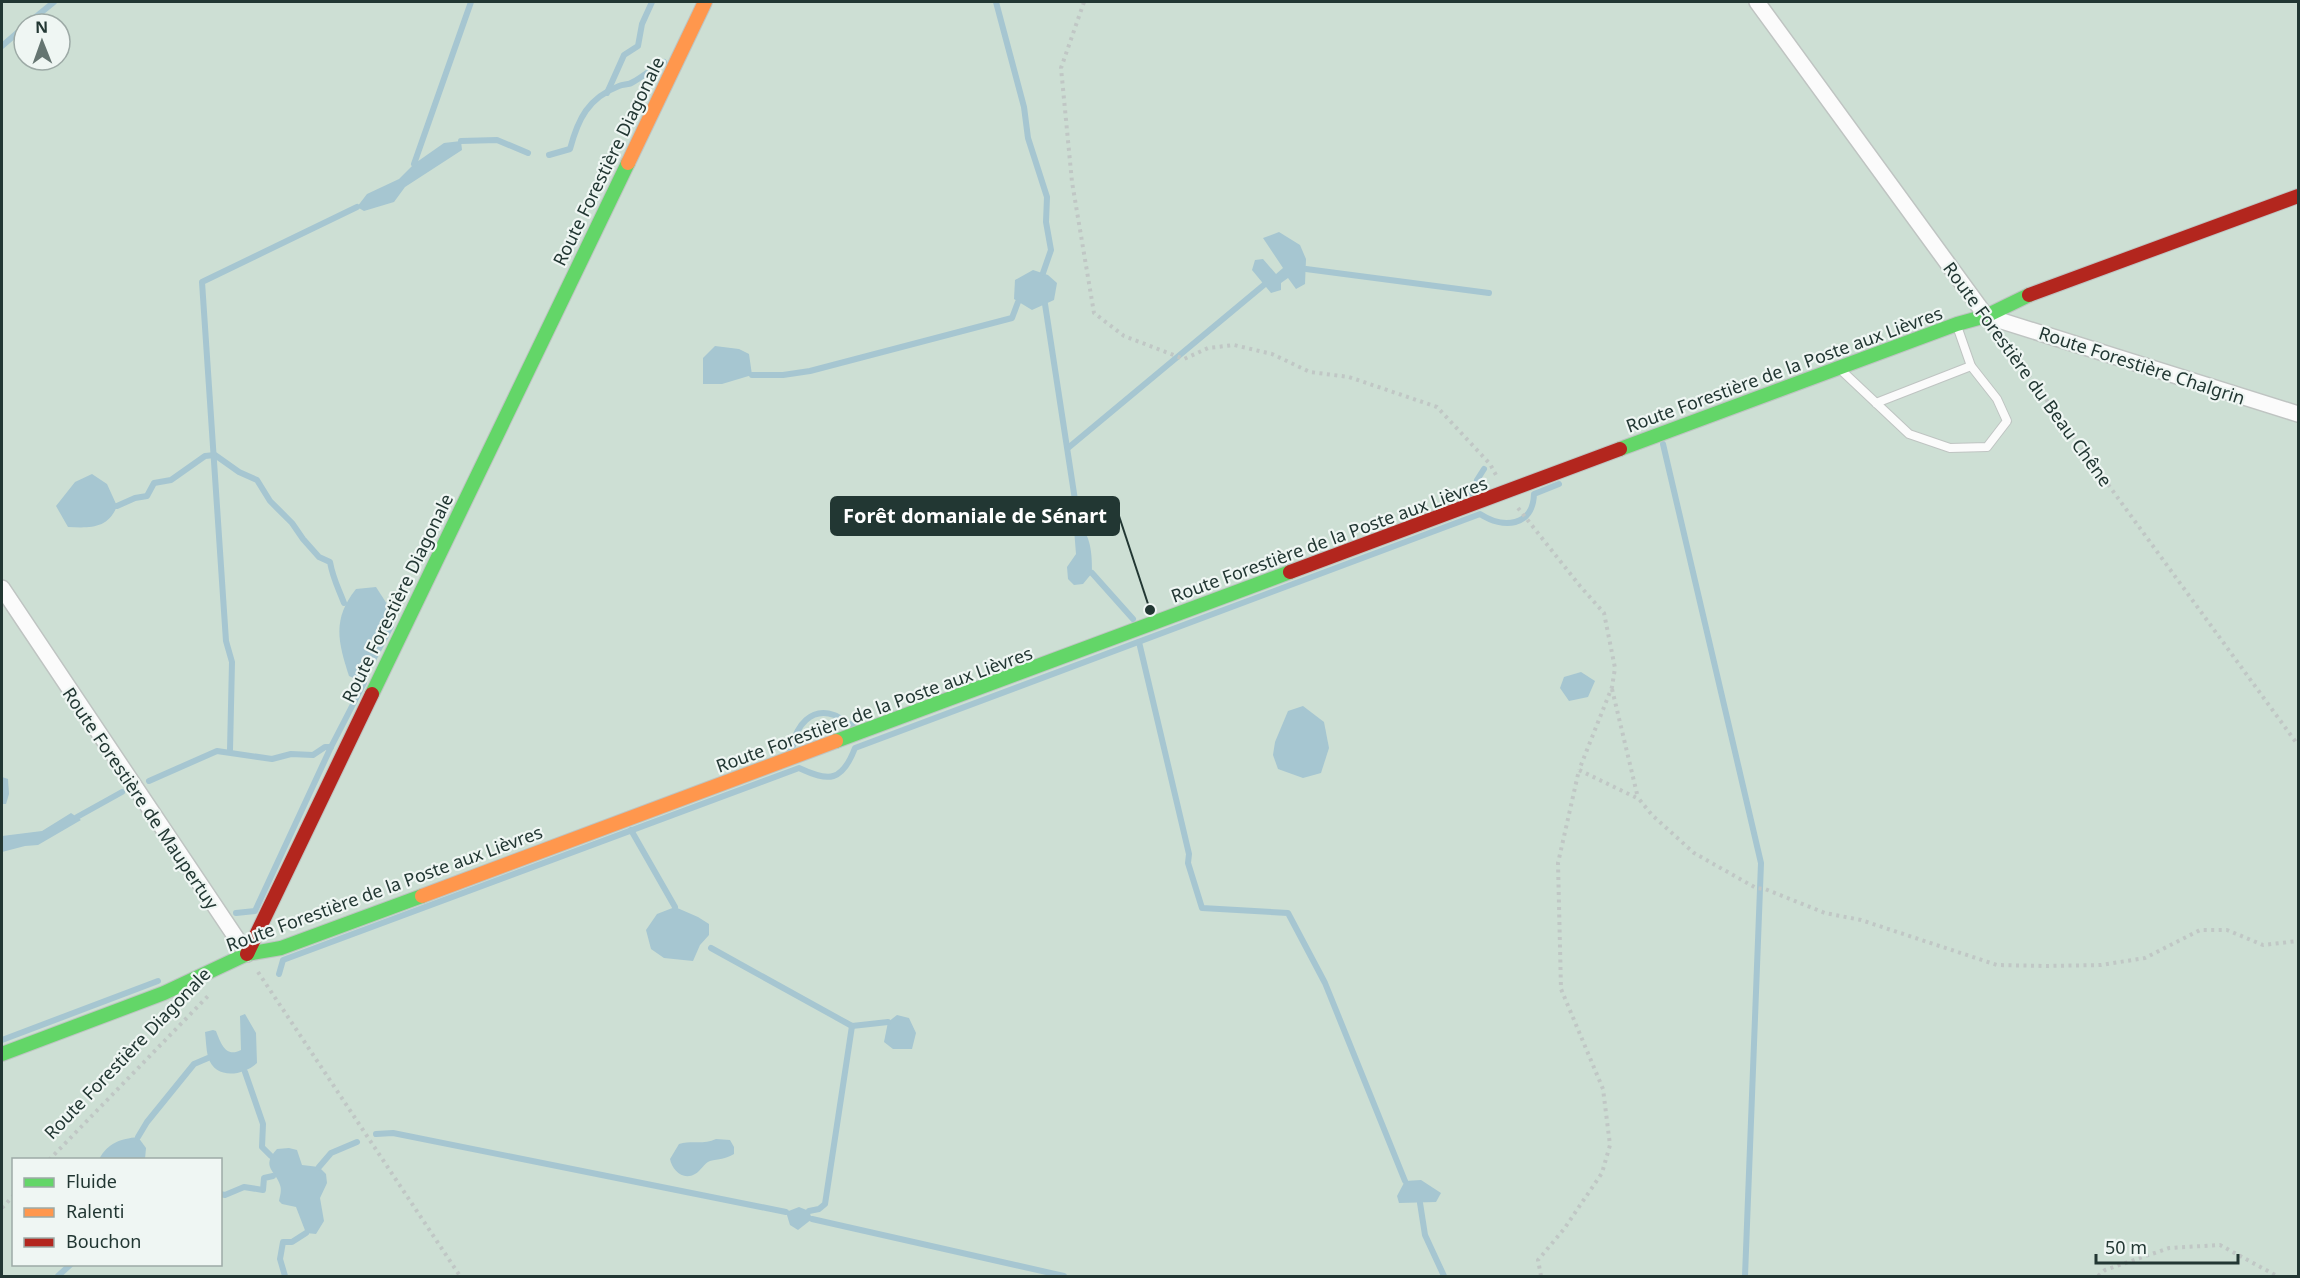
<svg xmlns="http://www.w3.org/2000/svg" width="2300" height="1278" viewBox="0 0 2300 1278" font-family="'Noto Sans',sans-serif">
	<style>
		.green { fill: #cddfd4; fill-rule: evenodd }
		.water { fill: #a6c6d1 }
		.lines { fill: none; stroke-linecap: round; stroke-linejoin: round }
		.stream { stroke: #a6c6d1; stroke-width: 6 }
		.lane-casing { stroke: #bfc4c2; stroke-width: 10 }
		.street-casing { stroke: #bfc4c2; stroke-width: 18 }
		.fast-casing { stroke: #bec4c2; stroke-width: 16 }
		.slow-casing { stroke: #bec4c2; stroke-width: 16 }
		.jam-casing { stroke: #bec4c2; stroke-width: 16 }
		.path { stroke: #c0c7c5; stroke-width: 4; stroke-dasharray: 3 4.5; stroke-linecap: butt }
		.lane { stroke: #fbfbfb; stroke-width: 8 }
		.street { stroke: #fbfbfb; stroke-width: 15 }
		.fast { stroke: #63d668; stroke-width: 14 }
		.slow { stroke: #ff974d; stroke-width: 14 }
		.jam { stroke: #b3261e; stroke-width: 14 }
		.labels { text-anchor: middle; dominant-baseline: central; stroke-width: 4.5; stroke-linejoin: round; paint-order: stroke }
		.street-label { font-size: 18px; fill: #223733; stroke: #eff6f3 }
		.leader { fill: none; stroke: #223733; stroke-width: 2 }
		.callout-dot { fill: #223733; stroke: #eff6f3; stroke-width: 2 }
		.callout { fill: #223733; stroke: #223733; stroke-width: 2 }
		.callout-label { font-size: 20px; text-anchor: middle; font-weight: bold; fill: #fff }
	</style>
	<rect width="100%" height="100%" fill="#e2e7e5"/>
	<path class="green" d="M 2,2 L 2298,2 L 2298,1276 L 2,1276 ZM 24,24 L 60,24 L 60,60 L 24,60 ZM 14,1160 L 220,1160 L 220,1264 L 14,1264 Z"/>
	<g class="water">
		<path d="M 461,141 L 462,150 L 405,187 L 394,202 L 364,211 L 357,207 L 367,194 L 399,179 L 414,164 L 444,143 Z"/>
		<path d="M 1279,232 L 1300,245 L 1306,259 L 1305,284 L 1296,289 L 1288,278 L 1281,283 L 1281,290 L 1271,293 L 1252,270 L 1255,260 L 1263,259 L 1276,274 L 1283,268 L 1263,238 Z"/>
		<path d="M 1033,270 L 1048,275 L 1057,283 L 1054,300 L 1032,310 L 1014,299 L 1015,280 Z"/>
		<path d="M 715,346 L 739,349 L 749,354 L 752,375 L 722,384 L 703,384 L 703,358 Z"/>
		<path d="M 92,474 L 107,484 L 117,506 C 108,529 90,528 68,527 L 56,506 L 75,482 Z"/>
		<path d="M 1079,526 C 1092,535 1092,559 1092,573 L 1083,584 L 1074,585 L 1068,579 L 1067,567 L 1076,554 L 1074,529 Z"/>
		<path d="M 376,587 L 387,604 L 394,627 L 364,683 L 349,676 C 338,642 332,619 356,589 Z"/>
		<path d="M 1581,672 L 1595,681 L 1588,697 L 1569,701 L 1560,688 L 1564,677 Z"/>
		<path d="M 1303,706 L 1324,722 L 1329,748 L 1321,773 L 1303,778 L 1278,769 L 1273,755 L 1275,742 L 1288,711 Z"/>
		<path d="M 2,777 L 8,779 L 9,794 L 6,804 L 2,804 Z"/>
		<path d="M 71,813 L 81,820 L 38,845 L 25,846 L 2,852 L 2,836 L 42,831 Z"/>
		<path d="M 675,907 L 698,917 L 709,924 L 709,935 L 700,945 L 693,961 L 664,958 L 651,949 L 646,930 L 657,914 Z"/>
		<path d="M 245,1014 L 256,1033 L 257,1063 C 243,1076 215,1080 208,1057 C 206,1049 206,1040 205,1032 L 213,1030 L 216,1031 C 221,1044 226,1058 241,1050 L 240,1016 Z"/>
		<path d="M 897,1015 L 909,1018 L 916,1033 L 912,1049 L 893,1049 L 884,1042 L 888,1022 Z"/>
		<path d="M 138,1137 L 146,1148 L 145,1159 L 99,1159 C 108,1143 120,1139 138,1137 Z"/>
		<path d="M 716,1139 L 730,1140 L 734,1147 L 734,1154 C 725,1159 719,1159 710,1161 C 704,1163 701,1171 695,1174 C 683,1181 672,1170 670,1159 L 679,1144 C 692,1140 704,1145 716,1139 Z"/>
		<path d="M 289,1148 L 297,1150 L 302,1165 L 319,1167 L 326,1174 L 327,1183 L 320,1198 L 324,1221 L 316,1234 L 306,1233 L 296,1207 L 282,1204 L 279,1201 C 280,1196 282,1190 280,1185 C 276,1171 260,1167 277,1149 Z"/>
		<path d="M 1421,1180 L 1441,1193 L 1436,1202 L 1399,1203 L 1397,1196 L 1405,1181 Z"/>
		<path d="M 799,1207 L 809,1211 L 812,1219 L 798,1230 L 790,1225 L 786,1212 Z"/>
	</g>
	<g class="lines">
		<g class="stream">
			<path d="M 996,2 L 1024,107 L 1028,138 L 1047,197 L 1046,222 L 1051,250 L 1043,273"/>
			<path d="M 27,24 L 54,2"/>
			<path d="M 2,46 L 24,27"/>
			<path d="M 607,93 L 624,55 L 638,46 L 642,24 L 652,2"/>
			<path d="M 461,141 L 497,140 L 528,153"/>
			<path d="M 549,155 L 570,149 C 578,119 588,98 619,86 C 624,84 629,85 633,82 C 644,76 652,68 664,62"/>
			<path d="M 414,164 L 471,2"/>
			<path d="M 1306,269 L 1489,293"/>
			<path d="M 1045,304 L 1079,526"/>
			<path d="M 752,375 L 783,375 L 810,371 L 1012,318 L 1018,302"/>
			<path d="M 1663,444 L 1761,863 L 1745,1276"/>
			<path d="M 1068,448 L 1265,284"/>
			<path d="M 1469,495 L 1475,493 L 1477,480 L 1484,469"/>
			<path d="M 117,506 L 135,498 L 147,496 L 154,483 L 171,480 L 205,456 L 215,455 L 239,472 L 257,480 L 270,501 L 292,523 L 303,539 L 319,557 L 330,562 C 333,579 338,587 344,603"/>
			<path d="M 1092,573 L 1133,619"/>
			<path d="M 1139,642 L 1189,854 L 1188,863 L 1202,908 L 1288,913 L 1325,983 L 1405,1181"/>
			<path d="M 788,748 L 793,746 C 796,726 811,707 834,715 C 840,717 846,722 852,725 L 857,723"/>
			<path d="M 230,750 L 232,662 L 226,641 L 202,282 L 357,207"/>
			<path d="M 149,781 L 217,751 L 272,759 L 291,754 L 313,755 L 325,747 L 331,747"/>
			<path d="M 77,817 L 122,792"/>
			<path d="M 631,830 L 675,907"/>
			<path d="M 236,913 L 255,911 L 331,747 L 364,683"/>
			<path d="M 711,948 L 852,1026 L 888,1022"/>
			<path d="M 279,974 L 283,960 L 799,768 C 829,782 842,782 855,748 L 1480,514 C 1503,529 1533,527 1534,494 L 1559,484"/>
			<path d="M 2,1040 L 158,981"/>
			<path d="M 245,1072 L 263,1124 L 262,1147 L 271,1156"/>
			<path d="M 376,1134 L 393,1133 L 786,1212"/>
			<path d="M 138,1137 L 147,1122 L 194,1064 L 208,1058"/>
			<path d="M 319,1167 L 331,1153 L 357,1142"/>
			<path d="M 220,1194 L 225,1195 L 244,1187 L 263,1190 L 264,1178 L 273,1176"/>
			<path d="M 1420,1203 L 1425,1235 L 1444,1276"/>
			<path d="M 809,1211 L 819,1209 L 825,1204 L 852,1026"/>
			<path d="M 812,1219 L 1064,1276"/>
			<path d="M 58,1276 L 71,1264"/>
			<path d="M 285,1276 L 280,1259 L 283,1242 L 292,1242 L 306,1233"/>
		</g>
		<g class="lane-casing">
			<g id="lane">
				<path d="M 1841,370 L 1909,434 L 1950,448 L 1987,447 L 2007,421 L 1997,399 L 1971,366 L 1957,326"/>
				<path d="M 1876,403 L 1971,366"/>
			</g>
		</g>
		<g class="street-casing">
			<g id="street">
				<path d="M 1757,2 L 1986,316 L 2298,414"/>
				<path d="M 2,588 L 247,954"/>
			</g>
		</g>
		<g class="fast-casing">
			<g id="fast">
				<path d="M 1620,449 L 1957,324 L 1986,316 L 2029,295"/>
				<path d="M 372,694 L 628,163"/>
				<path d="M 836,741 L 1290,572"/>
				<path d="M 2,1054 L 164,993 L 247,954 L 281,948 L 422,896"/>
			</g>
		</g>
		<g class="slow-casing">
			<g id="slow">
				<path d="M 628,163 L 705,2"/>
				<path d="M 422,896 L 836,741"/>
			</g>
		</g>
		<g class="jam-casing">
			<g id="jam">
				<path d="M 2029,295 L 2298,196"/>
				<path d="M 1290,572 L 1620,449"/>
				<path d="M 247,954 L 372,694"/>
			</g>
		</g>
		<g class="path">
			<path d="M 1084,2 L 1061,68 L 1072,182 L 1094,313 L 1124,336 L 1184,359 L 1208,348 L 1234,345 L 1272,354 L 1310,372 L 1349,377 L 1437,407 L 1490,464 L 1496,475"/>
			<path d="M 2002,339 L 2298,745"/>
			<path d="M 1518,508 L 1580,586 L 1604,613 L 1615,668 L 1612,687 L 1579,770"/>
			<path d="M 1612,689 L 1638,798"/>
			<path d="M 258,972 L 460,1276"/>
			<path d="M 49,1160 L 208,996"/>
			<path d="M 2,1208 L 14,1195"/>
			<path d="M 1541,1276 L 1538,1260 L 1564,1229 L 1602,1173 L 1610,1145 L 1603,1089 L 1561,989 L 1558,863 L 1579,770 L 1639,799 L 1652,815 L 1694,853 L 1756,888 L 1765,889 L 1825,913 L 1861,920 L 1997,965 L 2046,966 L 2101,965 L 2145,958 L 2200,930 L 2227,930 L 2263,945 L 2298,941"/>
			<path d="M 2098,1276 L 2105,1270 L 2169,1248 L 2220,1245 L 2277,1276"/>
		</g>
		<use href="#lane" class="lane"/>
		<use href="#street" class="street"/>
		<use href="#fast" class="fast"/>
		<use href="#slow" class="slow"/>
		<use href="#jam" class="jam"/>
	</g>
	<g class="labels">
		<g class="street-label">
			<text transform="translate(608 161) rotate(-64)">Route Forestière Diagonale</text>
			<text transform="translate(2142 365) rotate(18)">Route Forestière Chalgrin</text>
			<text transform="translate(1784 369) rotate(-20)">Route Forestière de la Poste aux Lièvres</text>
			<text transform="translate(2028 374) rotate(54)">Route Forestière du Beau Chêne</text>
			<text transform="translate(1329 539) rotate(-20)">Route Forestière de la Poste aux Lièvres</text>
			<text transform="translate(397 598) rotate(-64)">Route Forestière Diagonale</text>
			<text transform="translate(874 709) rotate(-20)">Route Forestière de la Poste aux Lièvres</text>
			<text transform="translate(141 798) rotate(56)">Route Forestière de Maupertuy</text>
			<text transform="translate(384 888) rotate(-20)">Route Forestière de la Poste aux Lièvres</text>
			<text transform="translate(127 1053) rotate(-46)">Route Forestière Diagonale</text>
		</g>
	</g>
	<path class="leader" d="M1150 610L1119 516"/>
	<circle class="callout-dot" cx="1150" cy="610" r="6"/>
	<rect class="callout" x="831" y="497" width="288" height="38" rx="6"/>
	<g class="callout-label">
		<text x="975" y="523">Forêt domaniale de Sénart</text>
	</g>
	<rect width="2300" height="1278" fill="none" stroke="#223733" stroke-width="6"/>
	<rect x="12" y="1158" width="210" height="108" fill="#eff6f3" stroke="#9daaa6" stroke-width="1.5"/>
	<rect x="24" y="1178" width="30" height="9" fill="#63d668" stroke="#9daaa6" stroke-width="1.5"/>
	<text x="66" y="1188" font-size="18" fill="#223733">Fluide</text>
	<rect x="24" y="1208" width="30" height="9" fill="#ff974d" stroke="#9daaa6" stroke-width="1.5"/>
	<text x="66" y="1218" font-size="18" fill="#223733">Ralenti</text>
	<rect x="24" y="1238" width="30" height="9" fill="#b3261e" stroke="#9daaa6" stroke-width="1.5"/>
	<text x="66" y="1248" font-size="18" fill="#223733">Bouchon</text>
	<g transform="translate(42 42) rotate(359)"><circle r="28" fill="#eff6f3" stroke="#9daaa6" stroke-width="1.5"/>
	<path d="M0-4.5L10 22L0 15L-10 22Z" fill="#657571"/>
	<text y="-9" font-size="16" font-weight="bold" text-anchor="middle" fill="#223733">N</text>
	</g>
	<path d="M2096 1254v9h142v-9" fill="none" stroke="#223733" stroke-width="3"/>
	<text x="2105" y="1254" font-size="18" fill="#223733" stroke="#eff6f3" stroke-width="4.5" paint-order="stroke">50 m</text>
</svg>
